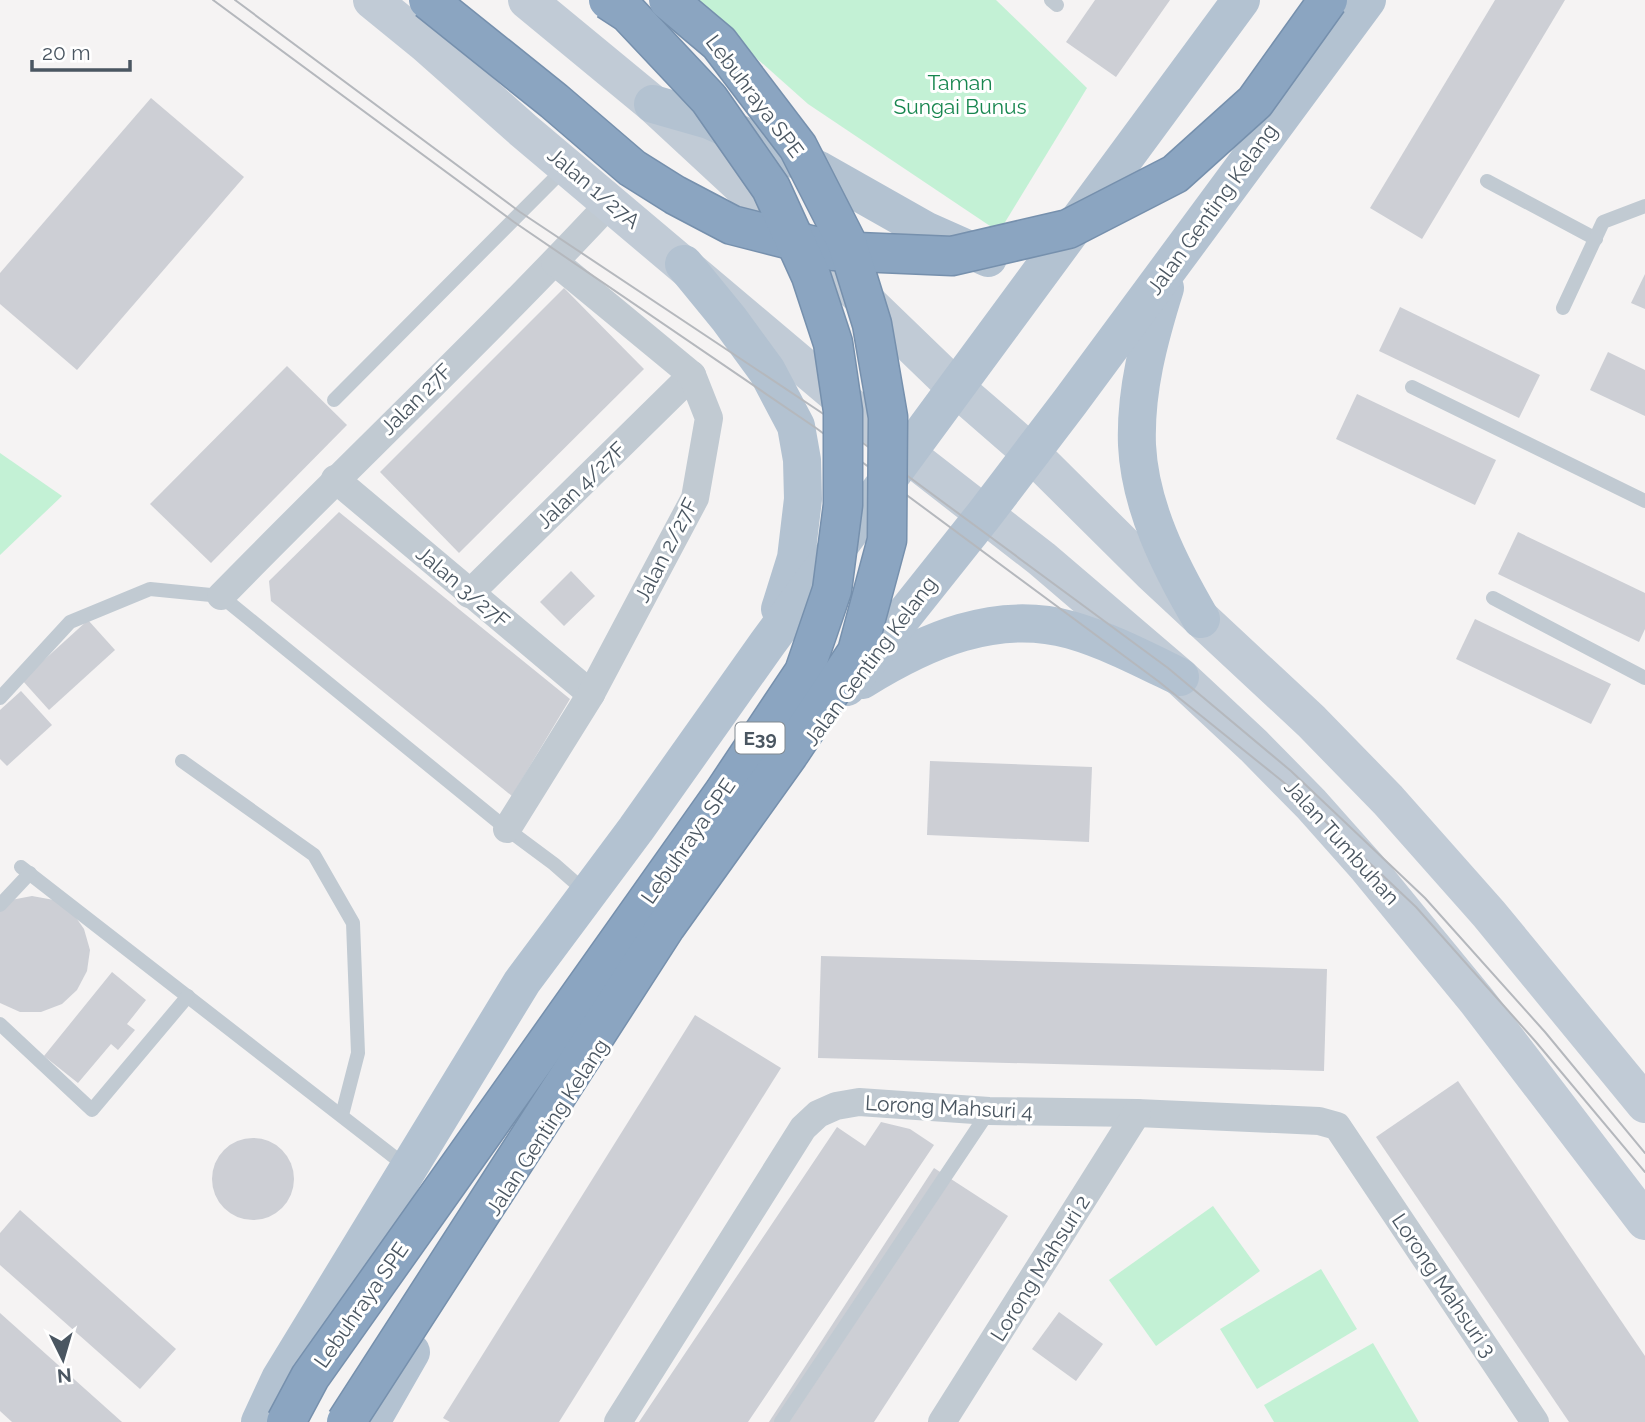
<svg xmlns="http://www.w3.org/2000/svg" width="1645" height="1422" viewBox="0 0 1645 1422" font-family="Raleway,sans-serif">
	<style>
		.green { fill: #c3f1d5 }
		.building { fill: #cdcfd5 }
		.lines { fill: none; stroke-linecap: round; stroke-linejoin: round }
		.lane { stroke: #c1cad2; stroke-width: 14 }
		.street { stroke: #c1cad2; stroke-width: 28 }
		.secondary { stroke: #c1cbd6; stroke-width: 38 }
		.primary { stroke: #b3c2d1; stroke-width: 38 }
		.tram { stroke: #b5b8bd; stroke-width: 2 }
		.highway-bridge-casing { stroke: #7690ad; stroke-width: 41; stroke-linecap: butt }
		.highway-bridge { stroke: #8ba5c1; stroke-width: 38 }
		.labels { text-anchor: middle; dominant-baseline: central; stroke-width: 6; stroke-linejoin: round; paint-order: stroke }
		.shield { fill: #fff; stroke: #808990; stroke-width: 2 }
		.shield-label { font-size: 19px; font-weight: bold; fill: #4a5661 }
		.park-label { font-size: 21px; fill: #17864f; stroke: #fff }
		.street-label { font-size: 21px; fill: #4a5661; stroke: #fff }
	</style>
	<rect width="100%" height="100%" fill="#f5f3f3"/>
	<g class="green">
		<path d="M 691,0 L 996,0 L 1087,88 L 999,232 L 808,104 Z"/>
		<path d="M 0,453 L 62,496 L 0,555 Z"/>
		<path d="M 1213,1206 L 1260,1271 L 1156,1346 L 1109,1280 Z"/>
		<path d="M 1321,1269 L 1357,1329 L 1257,1389 L 1220,1329 Z"/>
		<path d="M 1373,1343 L 1419,1422 L 1274,1422 L 1264,1405 Z"/>
	</g>
	<g class="building">
		<path d="M 1095,0 L 1170,0 L 1116,77 L 1066,42 Z"/>
		<path d="M 1495,0 L 1565,0 L 1422,239 L 1370,208 Z"/>
		<path d="M 151,98 L 244,177 L 77,370 L 0,304 L 0,273 Z"/>
		<path d="M 1645,274 L 1645,309 L 1631,303 Z"/>
		<path d="M 564,288 L 644,369 L 459,553 L 380,472 Z"/>
		<path d="M 1400,307 L 1540,375 L 1519,418 L 1379,351 Z"/>
		<path d="M 1608,352 L 1645,370 L 1645,416 L 1590,390 Z"/>
		<path d="M 287,366 L 347,425 L 211,563 L 150,504 Z"/>
		<path d="M 1357,394 L 1496,460 L 1475,505 L 1336,439 Z"/>
		<path d="M 339,512 L 570,699 L 512,796 L 271,601 L 269,581 Z"/>
		<path d="M 1518,532 L 1645,593 L 1645,629 L 1639,642 L 1498,574 Z"/>
		<path d="M 571,571 L 595,596 L 564,626 L 540,602 Z"/>
		<path d="M 1475,619 L 1611,684 L 1591,724 L 1456,659 Z"/>
		<path d="M 88,620 L 115,650 L 49,710 L 22,680 Z"/>
		<path d="M 21,691 L 52,725 L 7,766 L 0,759 L 0,710 Z"/>
		<path d="M 930,761 L 1092,767 L 1089,842 L 927,835 Z"/>
		<path d="M 32,896 L 54,900 L 72,912 L 84,929 L 90,950 L 87,971 L 77,990 L 62,1004 L 41,1012 L 20,1012 L 0,1003 L 0,906 L 11,900 Z"/>
		<path d="M 821,956 L 1327,969 L 1324,1071 L 818,1058 Z"/>
		<path d="M 112,972 L 146,1000 L 127,1024 L 135,1030 L 118,1050 L 111,1044 L 78,1083 L 44,1056 Z"/>
		<path d="M 695,1015 L 781,1068 L 559,1422 L 450,1422 L 443,1418 Z"/>
		<path d="M 1458,1081 L 1645,1356 L 1645,1422 L 1569,1422 L 1376,1137 Z"/>
		<path d="M 881,1122 L 910,1129 L 934,1145 L 748,1422 L 639,1422 L 837,1127 L 865,1146 Z"/>
		<circle cx="253" cy="1179" r="41"/>
		<path d="M 934,1168 L 1008,1216 L 874,1422 L 769,1422 Z"/>
		<path d="M 20,1210 L 176,1349 L 140,1389 L 0,1265 L 0,1233 Z"/>
		<path d="M 1059,1312 L 1103,1344 L 1076,1381 L 1032,1349 Z"/>
		<path d="M 0,1313 L 122,1422 L 12,1422 L 0,1411 Z"/>
	</g>
	<g class="lines">
		<g class="lane">
			<path d="M 1051,0 L 1057,5"/>
			<path d="M 1487,181 L 1596,239"/>
			<path d="M 1563,308 L 1603,222 L 1645,206"/>
			<path d="M 1412,387 L 1645,501"/>
			<path d="M 334,400 L 566,167"/>
			<path d="M 1493,598 L 1645,678"/>
			<path d="M 0,698 L 70,622 L 150,589 L 221,596 L 507,829 L 554,864 L 587,893"/>
			<path d="M 182,761 L 314,855 L 353,923 L 358,1053 L 342,1115"/>
			<path d="M 21,867 L 407,1167"/>
			<path d="M 0,905 L 30,873"/>
			<path d="M 0,1024 L 92,1110 L 188,996"/>
			<path d="M 781,1422 L 989,1111"/>
		</g>
		<g class="street">
			<path d="M 335,479 L 591,694"/>
			<path d="M 469,594 L 692,375"/>
			<path d="M 221,596 C 350,464 485,337 611,202"/>
			<path d="M 507,829 L 591,694 L 695,498 L 709,418 L 692,375 L 555,262"/>
			<path d="M 618,1422 L 803,1128 L 818,1114 L 836,1106 L 859,1102 L 989,1111 L 1137,1113 L 1319,1121 L 1337,1126 L 1535,1422"/>
			<path d="M 942,1422 L 1137,1113"/>
		</g>
		<g class="secondary">
			<path d="M 372,0 L 426,44 L 523,130 L 907,454 L 1042,559 L 1180,677 L 1254,746 L 1311,804 L 1367,867 L 1477,1001 L 1645,1221"/>
			<path d="M 527,0 L 653,104 L 868,303 L 956,388 L 1031,453 L 1151,572 L 1311,721 L 1388,800 L 1489,914 L 1645,1104"/>
		</g>
		<g class="primary">
			<path d="M 653,104 L 709,120 L 819,170 L 925,230 L 988,258"/>
			<path d="M 684,264 L 729,319 L 767,371 L 796,426 L 802,460 L 803,499 L 796,558 L 780,609"/>
			<path d="M 1165,288 C 1149,339 1135,391 1137,445 C 1140,507 1170,566 1201,619"/>
			<path d="M 862,680 C 925,641 996,609 1071,630 C 1109,641 1145,660 1180,677"/>
			<path d="M 847,687 L 984,515 L 1070,402 L 1367,0"/>
			<path d="M 260,1422 L 280,1379 L 522,982 L 636,829 L 767,644 L 1241,0"/>
			<path d="M 371,1422 L 411,1352"/>
		</g>
		<g class="tram">
			<path d="M 213,0 L 514,222 L 816,428 L 1158,681 L 1287,785 L 1416,907 L 1536,1042 L 1645,1172"/>
			<path d="M 235,0 L 520,212 L 825,415 L 1168,668 L 1291,771 L 1425,898 L 1545,1032 L 1645,1153"/>
		</g>
		<g class="highway-bridge-casing">
			<g id="highway-bridge">
				<path d="M 428,0 L 554,101 L 632,168 L 675,195 L 732,225 L 834,251 L 952,256 L 1068,229 L 1175,174 L 1255,102 L 1328,0"/>
				<path d="M 286,1422 L 310,1377 L 724,792 L 804,672 L 832,590 L 843,505 L 843,411 L 833,343 L 811,276 L 771,188 L 709,99 L 628,13 L 608,0"/>
				<path d="M 346,1422 L 666,926 L 789,754 L 857,652 L 887,540 L 888,417 L 872,324 L 847,243 L 798,147 L 719,43 L 668,0"/>
			</g>
		</g>
		<use href="#highway-bridge" class="highway-bridge"/>
	</g>
	<g class="labels">
		<rect class="shield" x="735.5" y="722.5" width="49" height="31" rx="5"/>
		<g class="shield-label">
			<text x="760" y="738">E39</text>
		</g>
		<g class="park-label">
			<text x="960" y="82">Taman<tspan x="960" dy="24">Sungai Bunus</tspan></text>
		</g>
		<g class="street-label">
			<text transform="translate(755 96) rotate(53)">Lebuhraya SPE</text>
			<text transform="translate(594 188) rotate(40)">Jalan 1/27A</text>
			<text transform="translate(1212 209) rotate(-54)">Jalan Genting Kelang</text>
			<text transform="translate(416 399) rotate(-45)">Jalan 27F</text>
			<text transform="translate(581 485) rotate(-44)">Jalan 4/27F</text>
			<text transform="translate(666 550) rotate(-63)">Jalan 2/27F</text>
			<text transform="translate(463 587) rotate(40)">Jalan 3/27F</text>
			<text transform="translate(870 661) rotate(-53)">Jalan Genting Kelang</text>
			<text transform="translate(688 841) rotate(-55)">Lebuhraya SPE</text>
			<text transform="translate(1342 842) rotate(48)">Jalan Tumbuhan</text>
			<text transform="translate(949 1107) rotate(3)">Lorong Mahsuri 4</text>
			<text transform="translate(547 1127) rotate(-57)">Jalan Genting Kelang</text>
			<text transform="translate(1040 1268) rotate(-58)">Lorong Mahsuri 2</text>
			<text transform="translate(1444 1285) rotate(56)">Lorong Mahsuri 3</text>
			<text transform="translate(361 1305) rotate(-55)">Lebuhraya SPE</text>
		</g>
	</g>
	<g transform="translate(63 1359) rotate(175)" stroke="#ffffff" stroke-width="5" paint-order="stroke">
	<path d="M0-5L12 26L0 18L-12 26Z" fill="#4a5661"/>
	<text y="-10" font-size="19" font-weight="bold" text-anchor="middle" fill="#4a5661">N</text>
	</g>
	<path d="M32 60v10h98v-10" fill="none" stroke="#4a5661" stroke-width="3.5"/>
	<text x="42" y="60" font-size="21" fill="#4a5661" stroke="#ffffff" stroke-width="5" paint-order="stroke">20 m</text>
</svg>
